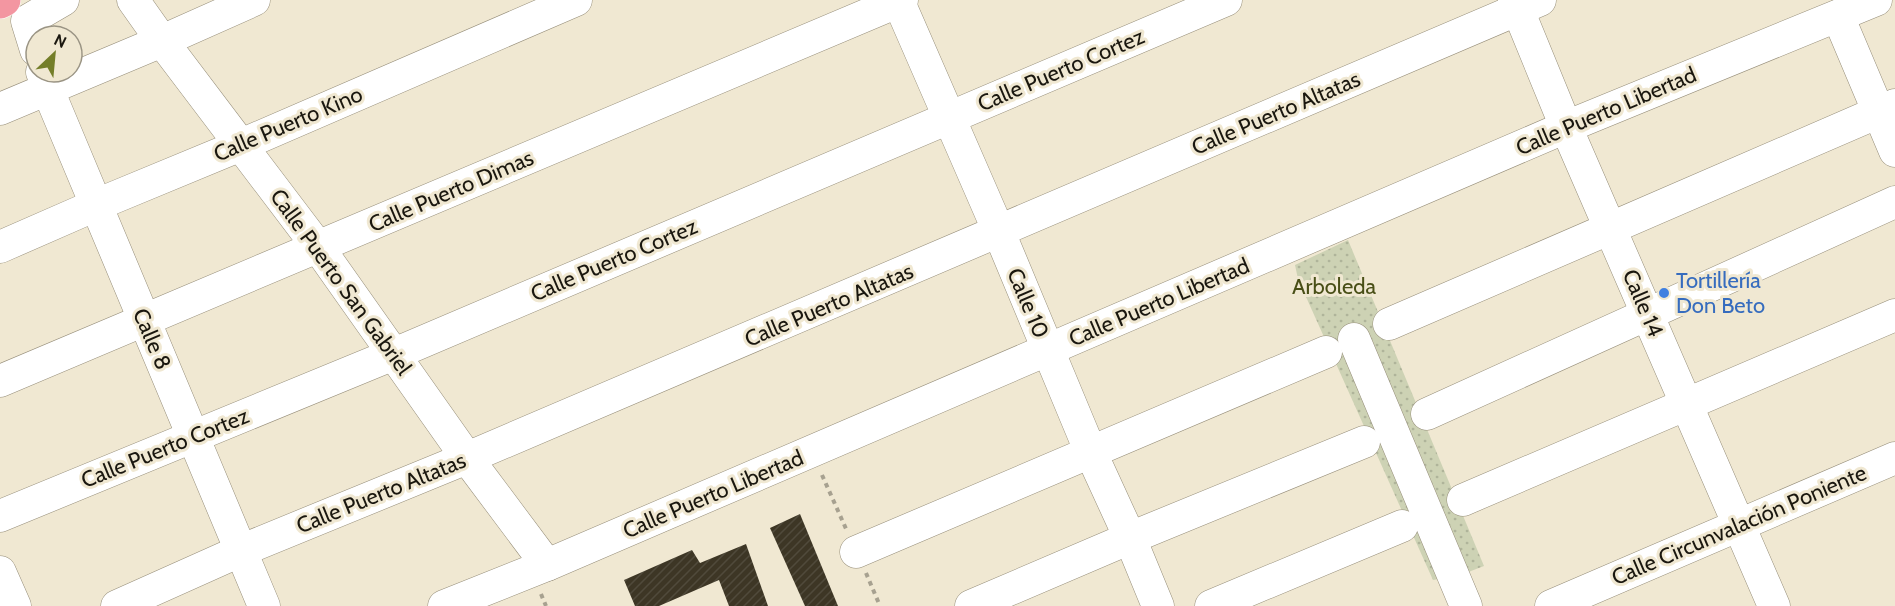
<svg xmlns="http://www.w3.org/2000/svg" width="1895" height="606" viewBox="0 0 1895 606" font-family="Cabin,sans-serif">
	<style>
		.park { fill: url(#park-dots) }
		.building { fill: url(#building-hatch) }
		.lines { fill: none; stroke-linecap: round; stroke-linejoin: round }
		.minor-casing { stroke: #968e7a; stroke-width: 33 }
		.highway-casing { stroke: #fff; stroke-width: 34 }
		.path { stroke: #a7a190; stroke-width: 4; stroke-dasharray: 4.5 4.5; stroke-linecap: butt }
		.minor { stroke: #fff; stroke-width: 32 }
		.highway { stroke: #f396a1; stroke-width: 33 }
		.shop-dot { fill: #3f7fe0; stroke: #f0e8d2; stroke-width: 2 }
		.labels { text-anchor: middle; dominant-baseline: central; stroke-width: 6; stroke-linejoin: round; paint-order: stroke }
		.street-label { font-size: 22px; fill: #1a170f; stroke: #f0e8d2 }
		.shop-label { font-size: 22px; fill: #366cbe; stroke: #f0e8d2; text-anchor: start }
		.park-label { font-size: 22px; fill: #494f17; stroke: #f0e8d2 }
	</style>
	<defs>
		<pattern id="park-dots" width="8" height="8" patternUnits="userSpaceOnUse" patternTransform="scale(1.5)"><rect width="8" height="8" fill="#cdd2b4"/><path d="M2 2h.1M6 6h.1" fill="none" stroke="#afb49a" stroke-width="1.8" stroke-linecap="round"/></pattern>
		<pattern id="building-hatch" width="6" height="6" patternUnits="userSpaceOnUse" patternTransform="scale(1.5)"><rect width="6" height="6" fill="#3d3625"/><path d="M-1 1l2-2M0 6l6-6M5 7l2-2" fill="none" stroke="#504a3b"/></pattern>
	</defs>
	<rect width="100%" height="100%" fill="#f0e8d2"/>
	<path class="park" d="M 1348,240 L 1484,566 L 1458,576 L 1433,580 L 1298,279 L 1295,265 Z"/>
	<g class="building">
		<path d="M 800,514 L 838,606 L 805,606 L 770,528 Z"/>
		<path d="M 746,544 L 768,606 L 729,606 L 719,580 L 659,606 L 635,606 L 624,580 L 692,550 L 700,563 Z"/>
	</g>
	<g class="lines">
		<g class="minor-casing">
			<g id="minor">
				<path d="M 133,0 L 162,41 L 318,247 L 467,458 L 547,565"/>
				<path d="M 898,0 L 999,232 L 1091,453 L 1130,538 L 1158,606"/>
				<path d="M 1514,0 L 1566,127 L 1774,606"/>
				<path d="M 1838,16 L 1895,151"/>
				<path d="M 36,50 L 27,21 L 63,0"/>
				<path d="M 42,72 L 48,90 L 264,606"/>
				<path d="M 0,109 L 162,41 L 254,0"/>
				<path d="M 0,247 L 96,205 L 241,145 L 576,0"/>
				<path d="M 1389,324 L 1895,105"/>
				<path d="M 1354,339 L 1466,606"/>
				<path d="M 0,381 L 902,0"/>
				<path d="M 1427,414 L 1895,202"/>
				<path d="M 1463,500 L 1895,315"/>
				<path d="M 0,516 L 394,354 L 1226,0"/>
				<path d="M 856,552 L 1326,352"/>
				<path d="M 0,572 L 15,606"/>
				<path d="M 117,606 L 240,551 L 467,458 L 1540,0"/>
				<path d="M 444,606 L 547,565 L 1566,127 L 1876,0"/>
				<path d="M 971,606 L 1130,538 L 1364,442"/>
				<path d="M 1211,606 L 1402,526"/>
				<path d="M 1551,606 L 1895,458"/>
			</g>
		</g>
		<g class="highway-casing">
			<path id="highway" d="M 0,2 L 4,0"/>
		</g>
		<g class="path">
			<path d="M 822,475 L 847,531"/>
			<path d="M 866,573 L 880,606"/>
			<path d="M 541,594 L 546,606"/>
		</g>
		<use href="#minor" class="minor"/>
		<use href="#highway" class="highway"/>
	</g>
	<circle class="shop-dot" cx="1664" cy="293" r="6"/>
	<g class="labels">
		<g class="street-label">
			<text transform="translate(1061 70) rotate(-23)">Calle Puerto Cortez</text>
			<text transform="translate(1606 111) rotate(-23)">Calle Puerto Libertad</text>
			<text transform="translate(1276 113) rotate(-23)">Calle Puerto Altatas</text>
			<text transform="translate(288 124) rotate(-23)">Calle Puerto Kino</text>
			<text transform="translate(451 191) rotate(-23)">Calle Puerto Dimas</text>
			<text transform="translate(614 260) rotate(-23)">Calle Puerto Cortez</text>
			<text transform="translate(341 282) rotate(54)">Calle Puerto San Gabriel</text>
			<text transform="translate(1159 302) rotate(-23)">Calle Puerto Libertad</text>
			<text transform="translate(1028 303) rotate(67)">Calle 10</text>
			<text transform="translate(1643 303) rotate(67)">Calle 14</text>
			<text transform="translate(829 305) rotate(-23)">Calle Puerto Altatas</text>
			<text transform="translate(152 339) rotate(67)">Calle 8</text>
			<text transform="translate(165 448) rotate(-22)">Calle Puerto Cortez</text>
			<text transform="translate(381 493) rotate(-22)">Calle Puerto Altatas</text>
			<text transform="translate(713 494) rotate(-23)">Calle Puerto Libertad</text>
			<text transform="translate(1739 525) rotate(-23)">Calle Circunvalación Poniente</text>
		</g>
		<g class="shop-label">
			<text x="1676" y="280">Tortillería<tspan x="1676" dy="25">Don Beto</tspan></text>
		</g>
		<g class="park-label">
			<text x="1334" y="286">Arboleda</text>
		</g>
	</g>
	<g transform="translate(54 54) rotate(26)"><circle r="28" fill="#f0e8d2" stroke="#9a9484" stroke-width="1.5"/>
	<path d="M0-4.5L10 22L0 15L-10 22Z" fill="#747e29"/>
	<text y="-9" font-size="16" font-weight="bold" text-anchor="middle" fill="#1a170f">N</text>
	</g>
</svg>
